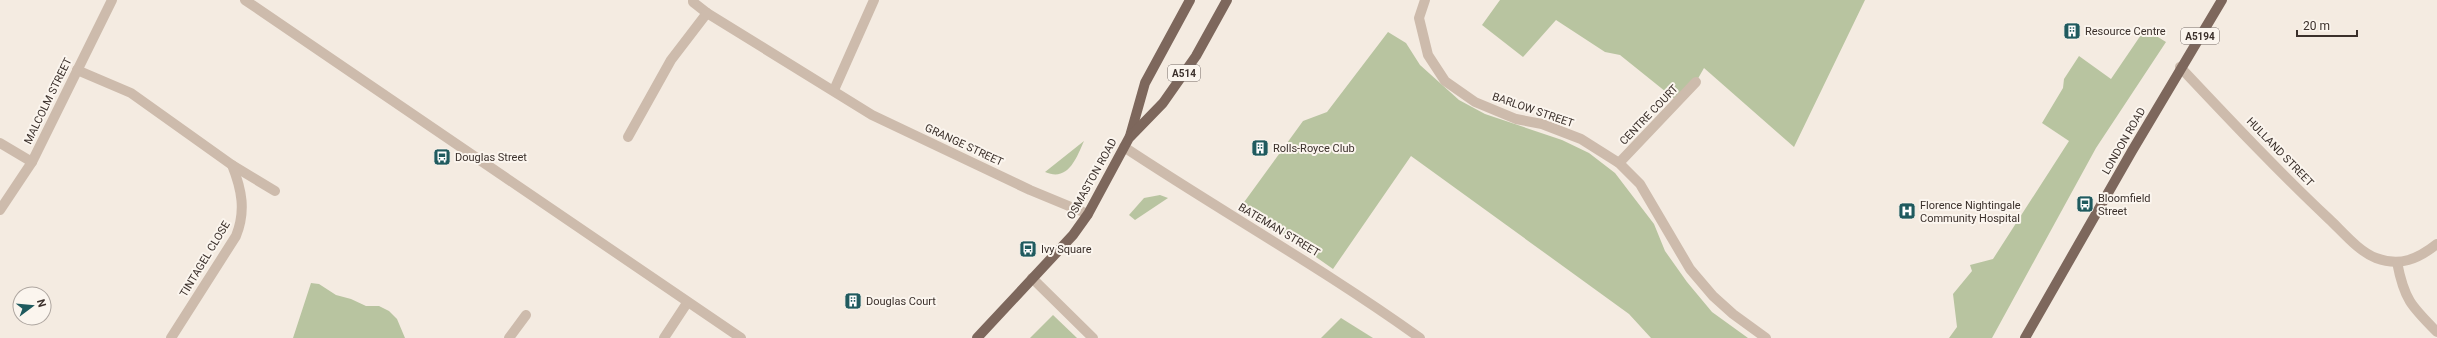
<svg xmlns="http://www.w3.org/2000/svg" width="2437" height="338" viewBox="0 0 2437 338" font-family="Roboto,sans-serif">
	<style>
		.green { fill: #b8c4a0 }
		.lines { fill: none; stroke-linecap: round; stroke-linejoin: round }
		.minor { stroke: #cdbbac; stroke-width: 10 }
		.tertiary { stroke: #cdbbac; stroke-width: 10 }
		.primary { stroke: #7d675c; stroke-width: 10 }
		.labels { text-anchor: middle; dominant-baseline: central; stroke-width: 4; stroke-linejoin: round; paint-order: stroke }
		.shield { fill: #fbf5ee; stroke: #756b66; stroke-width: 1 }
		.shield-label { font-size: 10px; font-weight: bold; fill: #3b302b }
		.poi-label { font-size: 11px; fill: #3b302b; stroke: #fbf5ee; text-anchor: start }
		.street-label { font-size: 11px; fill: #3b302b; stroke: #fbf5ee }
	</style>
	<rect width="100%" height="100%" fill="#f4ebe1"/>
	<g class="green">
		<path d="M 1500,0 L 1865,0 L 1794,147 L 1704,68 L 1696,82 L 1676,100 L 1620,55 L 1605,52 L 1556,20 L 1523,57 L 1482,25 Z"/>
		<path d="M 2145,29 L 2166,42 L 2096,148 L 1992,338 L 1949,338 L 1957,327 L 1953,294 L 1972,271 L 1970,265 L 1993,259 L 2069,141 L 2042,123 L 2063,88 L 2064,79 L 2079,56 L 2111,79 Z"/>
		<path d="M 1388,32 L 1406,43 L 1420,65 L 1459,100 L 1485,114 L 1562,140 L 1589,153 L 1615,173 L 1654,224 L 1665,251 L 1687,282 L 1712,312 L 1748,338 L 1651,338 L 1629,314 L 1411,156 L 1333,269 L 1242,205 L 1303,121 L 1327,112 Z"/>
		<path d="M 1084,141 C 1076,159 1068,182 1045,172 Z"/>
		<path d="M 1160,195 L 1168,198 L 1135,220 L 1129,215 L 1144,198 Z"/>
		<path d="M 311,283 L 319,284 L 336,295 L 351,299 L 366,306 L 379,306 L 389,311 L 397,319 L 405,338 L 293,338 Z"/>
		<path d="M 1053,315 L 1077,338 L 1030,338 Z"/>
		<path d="M 1341,318 L 1373,338 L 1321,338 Z"/>
	</g>
	<g class="lines">
		<g class="minor">
			<path d="M 693,0 L 693,2 L 707,13 L 872,115 L 1030,190 L 1088,214"/>
			<path d="M 1425,0 L 1419,18 L 1428,55 L 1445,81 L 1475,102 L 1516,119 L 1542,124 L 1581,139 L 1619,163 L 1640,184 L 1690,269 L 1713,296 L 1733,314 L 1766,338"/>
			<path d="M 2180,67 C 2229,119 2278,171 2329,219 C 2343,232 2358,251 2376,258 C 2400,267 2418,259 2437,244"/>
			<path d="M 77,70 L 131,93 L 232,165 L 275,191"/>
			<path d="M 834,90 L 874,0"/>
			<path d="M 628,137 L 671,60 L 707,13"/>
			<path d="M 0,143 L 32,162"/>
			<path d="M 1619,163 L 1696,82"/>
			<path d="M 0,210 L 32,162 L 112,0"/>
			<path d="M 2397,262 C 2404,299 2411,306 2437,332"/>
			<path d="M 1032,278 L 1093,338"/>
			<path d="M 171,338 L 236,236 C 246,211 242,190 232,165"/>
			<path d="M 509,338 L 526,315"/>
			<path d="M 664,338 L 687,303"/>
		</g>
		<g class="tertiary">
			<path d="M 245,0 L 741,338"/>
			<path d="M 1124,147 C 1222,212 1324,269 1420,338"/>
		</g>
		<g class="primary">
			<path d="M 1130,136 L 1145,83 L 1190,0"/>
			<path d="M 977,338 L 1073,235 L 1088,214 L 1129,138 L 1163,103 L 1196,56 L 1227,0"/>
			<path d="M 2025,338 L 2132,151 L 2222,0"/>
		</g>
	</g>
	<defs>
		<g id="building-square" transform="scale(0.9)"><rect x="-9" y="-9" width="18" height="18" rx="4" fill="#1f5a5e" stroke="#fbf5ee"/><path d="M-4-6H4V6H1V3H-1V6H-4ZM-2.5-4.3h1.7v1.8h-1.7ZM.8-4.3h1.7v1.8H.8ZM-2.5-1h1.7V.8h-1.7ZM.8-1h1.7V.8H.8Z" fill="#fff"/></g>
		<g id="bus-square" transform="scale(0.9)"><rect x="-9" y="-9" width="18" height="18" rx="4" fill="#1f5a5e" stroke="#fbf5ee"/><path d="M-5-6H5V4H4V6H2V4H-2V6H-4V4H-5ZM-3.5-4V0h7V-4ZM-3.5 1.2v1.5H-2V1.2ZM2 1.2v1.5H3.5V1.2Z" fill="#fff"/></g>
		<g id="hospital-square" transform="scale(0.9)"><rect x="-9" y="-9" width="18" height="18" rx="4" fill="#1f5a5e" stroke="#fbf5ee"/><path d="M-5-5h3v3.5h4V-5h3V5h-3V1.5h-4V5h-3Z" fill="#fff"/></g>
	</defs>
	<g fill-rule="evenodd">
		<use href="#building-square" x="2072" y="31"/>
		<use href="#building-square" x="1260" y="148"/>
		<use href="#bus-square" x="442" y="157"/>
		<use href="#bus-square" x="2085" y="204"/>
		<use href="#hospital-square" x="1907" y="211"/>
		<use href="#bus-square" x="1028" y="249"/>
		<use href="#building-square" x="853" y="301"/>
	</g>
	<g class="labels">
		<g class="shield">
			<rect x="2181" y="28" width="38" height="16" rx="3"/>
			<rect x="1168" y="65" width="32" height="16" rx="3"/>
		</g>
		<g class="shield-label">
			<text x="2200" y="36">A5194</text>
			<text x="1184" y="73">A514</text>
		</g>
		<g class="poi-label">
			<text x="2085" y="31">Resource Centre</text>
			<text x="1273" y="148">Rolls-Royce Club</text>
			<text x="455" y="157">Douglas Street</text>
			<text x="2098" y="198">Bloomfield<tspan x="2098" dy="13">Street</tspan></text>
			<text x="1920" y="205">Florence Nightingale<tspan x="1920" dy="13">Community Hospital</tspan></text>
			<text x="1041" y="249">Ivy Square</text>
			<text x="866" y="301">Douglas Court</text>
		</g>
		<g class="street-label">
			<text transform="translate(48 101) rotate(-64)">MALCOLM STREET</text>
			<text transform="translate(1533 110) rotate(19)">BARLOW STREET</text>
			<text transform="translate(1649 115) rotate(-46)">CENTRE COURT</text>
			<text transform="translate(2124 141) rotate(-60)">LONDON ROAD</text>
			<text transform="translate(964 145) rotate(25)">GRANGE STREET</text>
			<text transform="translate(2280 152) rotate(46)">HULLAND STREET</text>
			<text transform="translate(1092 179) rotate(-61)">OSMASTON ROAD</text>
			<text transform="translate(1279 230) rotate(31)">BATEMAN STREET</text>
			<text transform="translate(205 259) rotate(-59)">TINTAGEL CLOSE</text>
		</g>
	</g>
	<g transform="translate(32 306) rotate(74)"><circle r="19" fill="#fbf5ee" stroke="#aea6a0"/>
	<path d="M0-3L7 15L0 10L-7 15Z" fill="#1f5a5e"/>
	<text y="-6" font-size="11" font-weight="bold" text-anchor="middle" fill="#3b302b">N</text>
	</g>
	<path d="M2297 30v6h60v-6" fill="none" stroke="#3b302b" stroke-width="2"/>
	<text x="2303" y="30" font-size="12" fill="#3b302b" stroke="#fbf5ee" stroke-width="3" paint-order="stroke">20 m</text>
</svg>
